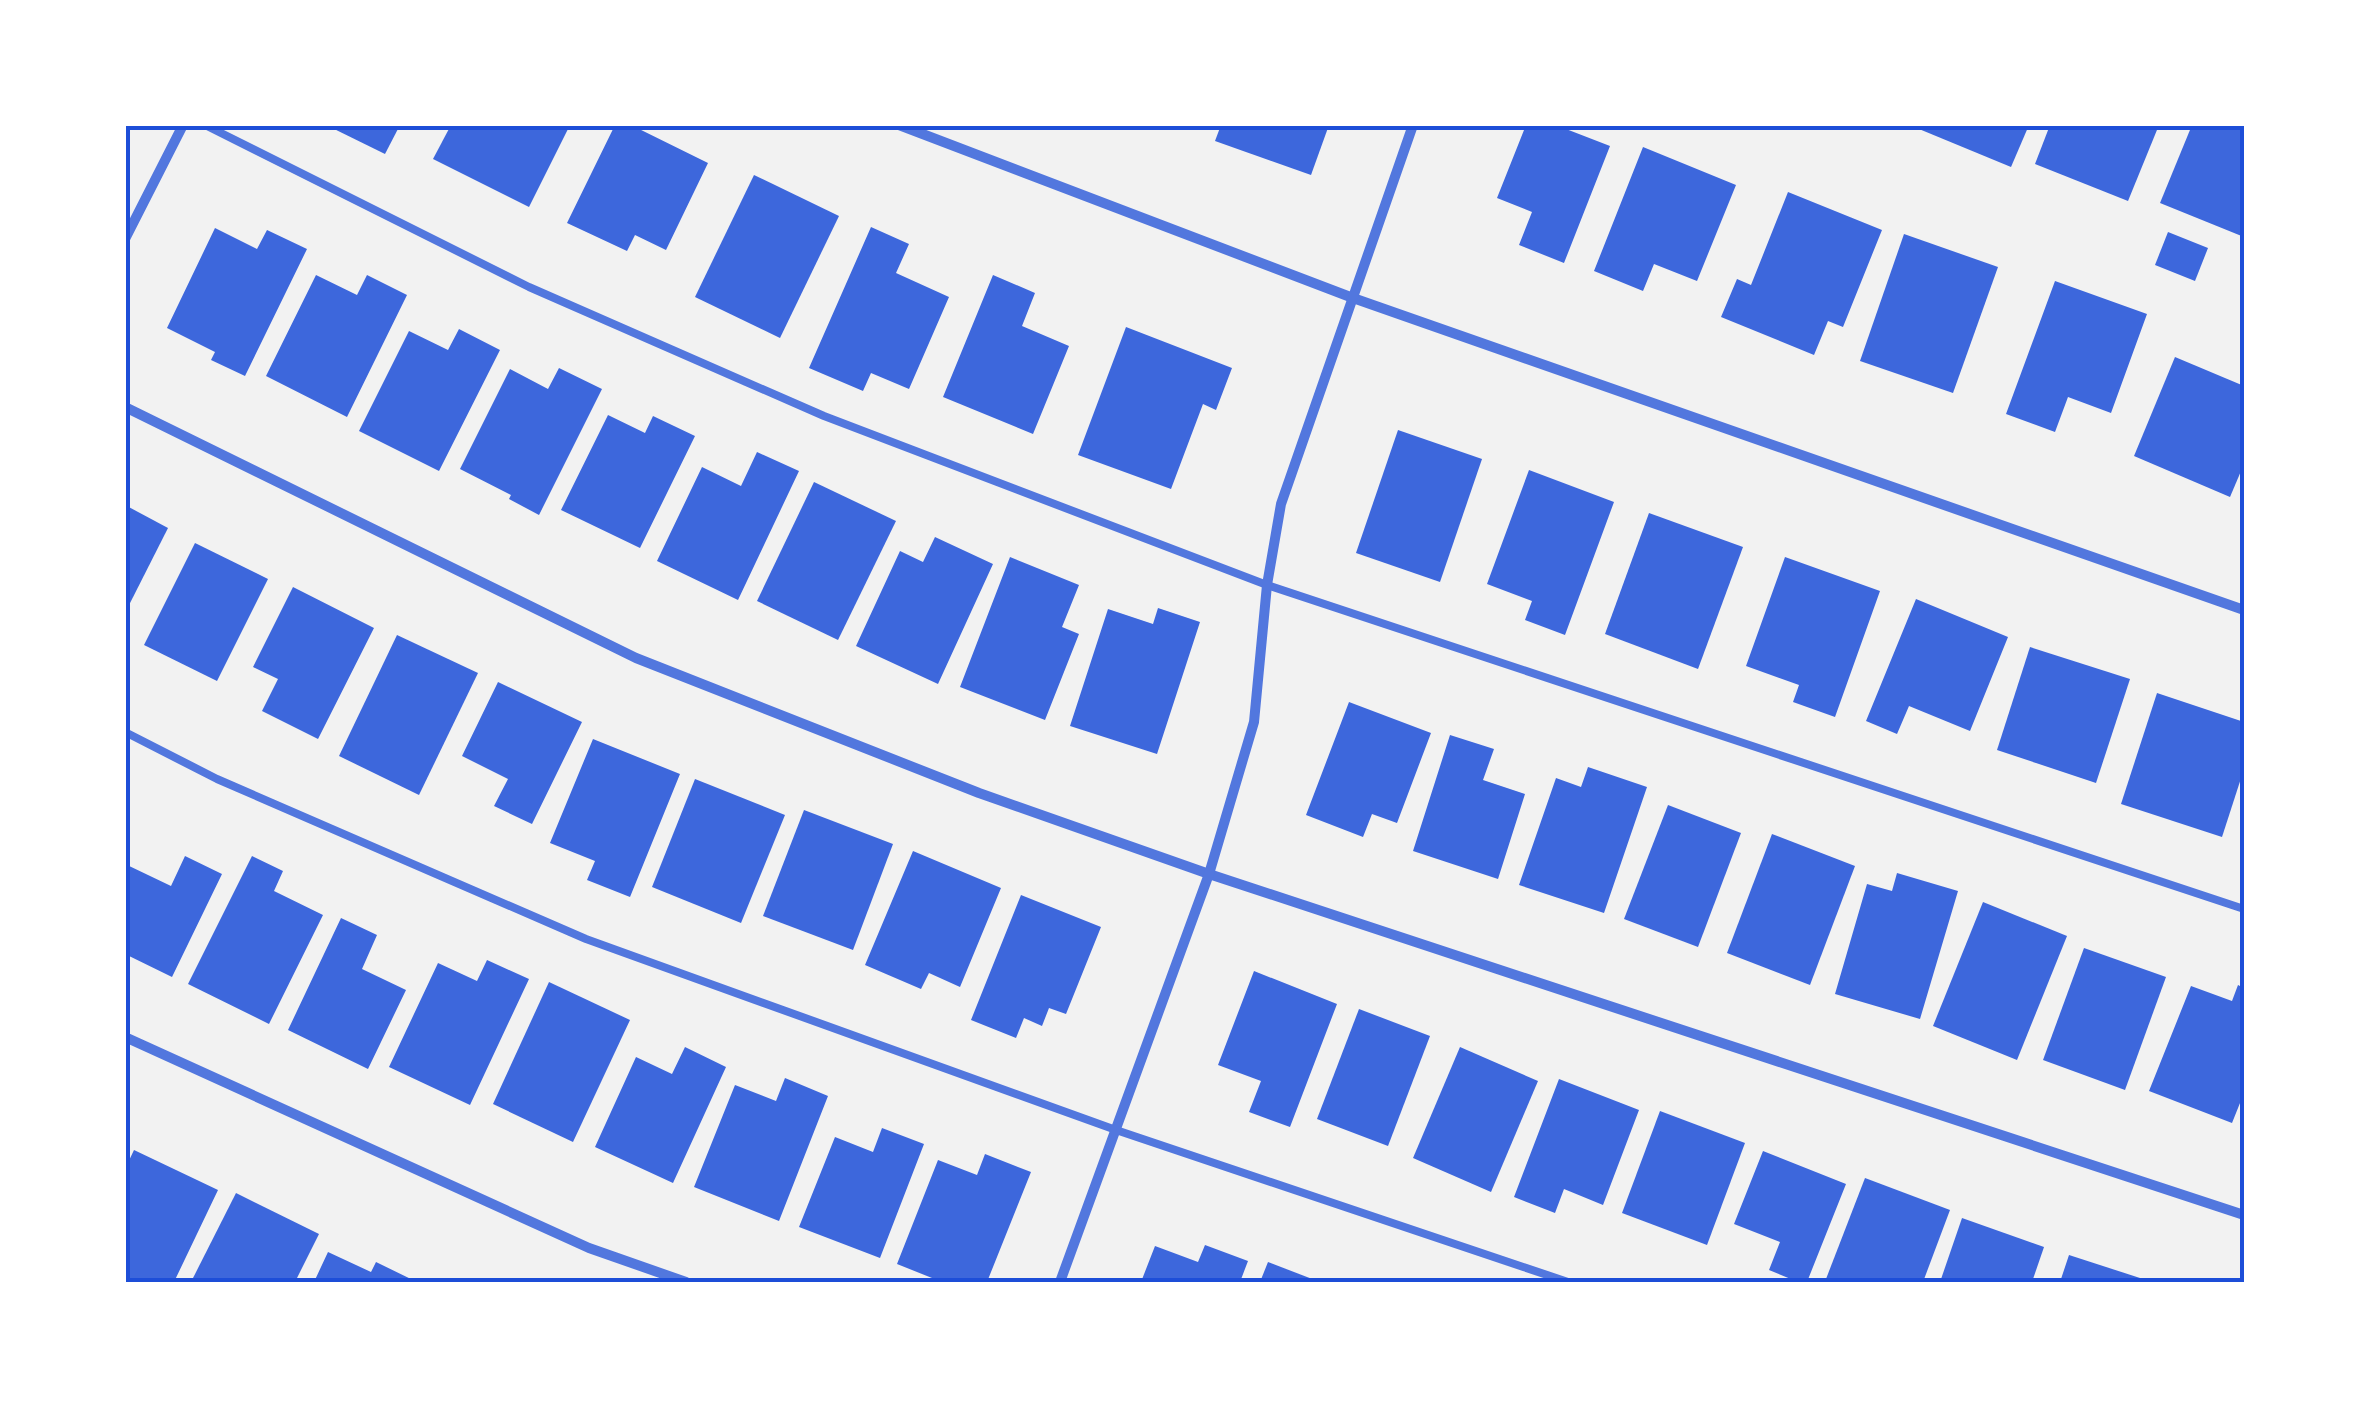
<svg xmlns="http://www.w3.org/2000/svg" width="2369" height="1407" viewBox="0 0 2369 1407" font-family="'Source Serif 4',serif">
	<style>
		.building { fill: #3d67dc }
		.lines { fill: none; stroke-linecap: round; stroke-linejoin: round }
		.service { stroke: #5277de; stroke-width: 8 }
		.minor { stroke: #5277de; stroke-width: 10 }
		.neatline { fill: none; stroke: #1d4ed8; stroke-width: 4 }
	</style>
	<rect width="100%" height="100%" fill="#f2f2f2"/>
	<g class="building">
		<path d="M 326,125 L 400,125 L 385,154 Z"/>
		<path d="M 451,125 L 570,125 L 529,207 L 433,159 Z"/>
		<path d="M 615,125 L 631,125 L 708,163 L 666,250 L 635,235 L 627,251 L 567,223 Z"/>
		<path d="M 1221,125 L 1329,125 L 1311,175 L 1215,141 Z"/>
		<path d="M 1526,125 L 1568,125 L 1566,129 L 1610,146 L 1564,263 L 1519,245 L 1532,212 L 1497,198 Z"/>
		<path d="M 1920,125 L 2029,125 L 2011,167 L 1919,129 Z"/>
		<path d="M 2050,125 L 2159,125 L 2128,201 L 2035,164 Z"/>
		<path d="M 2192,125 L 2244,125 L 2244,237 L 2160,203 Z"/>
		<path d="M 1643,147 L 1736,185 L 1697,281 L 1654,264 L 1643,291 L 1594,271 Z"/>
		<path d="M 754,175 L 839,216 L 780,338 L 695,297 Z"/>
		<path d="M 1788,192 L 1882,230 L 1843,327 L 1828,321 L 1814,355 L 1721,317 L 1737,279 L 1751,285 Z"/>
		<path d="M 871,227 L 909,244 L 896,273 L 949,297 L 909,389 L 871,373 L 863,391 L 809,368 Z"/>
		<path d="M 215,228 L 257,249 L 267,230 L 307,249 L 245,376 L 211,360 L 215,352 L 167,328 Z"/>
		<path d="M 2168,232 L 2208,248 L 2195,281 L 2155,265 Z"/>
		<path d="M 1904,234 L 1998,267 L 1953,393 L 1860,361 Z"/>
		<path d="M 316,275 L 357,295 L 367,275 L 407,295 L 347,417 L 266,376 Z"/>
		<path d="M 993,275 L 1035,293 L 1022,326 L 1069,346 L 1033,434 L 943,397 Z"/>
		<path d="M 2055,281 L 2147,314 L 2111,413 L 2068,397 L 2055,432 L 2006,414 Z"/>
		<path d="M 1126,327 L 1232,368 L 1216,410 L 1203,404 L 1171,489 L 1078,455 Z"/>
		<path d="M 459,329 L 500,350 L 439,471 L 359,431 L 409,331 L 448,350 Z"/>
		<path d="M 2175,357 L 2244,386 L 2244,464 L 2230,497 L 2134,456 Z"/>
		<path d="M 559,368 L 602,389 L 539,515 L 509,499 L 511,495 L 460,469 L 510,369 L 548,389 Z"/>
		<path d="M 608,415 L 645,433 L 653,416 L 695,436 L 640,548 L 561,510 Z"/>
		<path d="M 1398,430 L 1482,459 L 1440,582 L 1356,553 Z"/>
		<path d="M 757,452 L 799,471 L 738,600 L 657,561 L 702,467 L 741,486 Z"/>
		<path d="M 1529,470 L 1614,502 L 1565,635 L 1525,620 L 1532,601 L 1487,584 Z"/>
		<path d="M 814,482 L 896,521 L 838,640 L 757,601 Z"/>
		<path d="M 125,505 L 168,528 L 125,613 Z"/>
		<path d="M 1649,513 L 1743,547 L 1698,669 L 1605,634 Z"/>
		<path d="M 935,537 L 993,564 L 938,684 L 856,646 L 900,551 L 923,562 Z"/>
		<path d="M 195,543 L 268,579 L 217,681 L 144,645 Z"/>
		<path d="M 1010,557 L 1079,585 L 1062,627 L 1079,634 L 1045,720 L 960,687 Z"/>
		<path d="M 1785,557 L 1880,591 L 1835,717 L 1793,702 L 1799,685 L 1746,666 Z"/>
		<path d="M 293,587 L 374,628 L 318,739 L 262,711 L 278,679 L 253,667 Z"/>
		<path d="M 1916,599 L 2008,637 L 1970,731 L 1909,706 L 1897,734 L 1866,721 Z"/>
		<path d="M 1158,608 L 1200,622 L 1157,754 L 1070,726 L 1108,609 L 1153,624 Z"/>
		<path d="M 397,635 L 478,673 L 419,795 L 339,756 Z"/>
		<path d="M 2030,647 L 2130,679 L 2096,783 L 1997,750 Z"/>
		<path d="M 498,682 L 582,722 L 532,824 L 494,806 L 508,779 L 462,756 Z"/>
		<path d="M 2157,693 L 2244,722 L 2244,769 L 2222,837 L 2121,804 Z"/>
		<path d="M 1349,702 L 1431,733 L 1397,823 L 1372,814 L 1363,837 L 1306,815 Z"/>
		<path d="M 1450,735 L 1494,749 L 1483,780 L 1525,794 L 1498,879 L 1413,851 Z"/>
		<path d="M 593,739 L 680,774 L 630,897 L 587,880 L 595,861 L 550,843 Z"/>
		<path d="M 1588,767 L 1647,787 L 1604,913 L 1519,885 L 1556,778 L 1581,787 Z"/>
		<path d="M 695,779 L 785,815 L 741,923 L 652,887 Z"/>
		<path d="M 1668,805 L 1741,833 L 1698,947 L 1624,919 Z"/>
		<path d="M 804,810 L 893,844 L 853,950 L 763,916 Z"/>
		<path d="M 1772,834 L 1855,866 L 1810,985 L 1727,953 Z"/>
		<path d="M 913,851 L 1001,888 L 960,987 L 929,973 L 921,989 L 865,965 Z"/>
		<path d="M 185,856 L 222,874 L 172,977 L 125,954 L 125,864 L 171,886 Z"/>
		<path d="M 252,856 L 283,871 L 274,891 L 323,915 L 269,1024 L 188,984 Z"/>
		<path d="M 1897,873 L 1958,891 L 1920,1019 L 1835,994 L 1867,884 L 1892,891 Z"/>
		<path d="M 1021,895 L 1101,927 L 1066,1014 L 1049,1008 L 1042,1026 L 1024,1018 L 1016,1038 L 971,1020 Z"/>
		<path d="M 1983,902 L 2067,936 L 2017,1060 L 1933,1026 Z"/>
		<path d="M 341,918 L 377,935 L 362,969 L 406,990 L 368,1069 L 288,1030 Z"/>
		<path d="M 2084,948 L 2166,977 L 2125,1090 L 2043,1060 Z"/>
		<path d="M 487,960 L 529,979 L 470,1105 L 389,1067 L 438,963 L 477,981 Z"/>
		<path d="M 1254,971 L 1337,1004 L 1290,1127 L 1249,1112 L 1261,1081 L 1218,1065 Z"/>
		<path d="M 549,982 L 630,1020 L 573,1142 L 493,1104 Z"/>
		<path d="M 2238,985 L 2244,988 L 2244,1093 L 2232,1123 L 2149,1091 L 2191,986 L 2232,1001 Z"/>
		<path d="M 1359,1009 L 1430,1036 L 1388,1146 L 1317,1119 Z"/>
		<path d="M 685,1047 L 726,1067 L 673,1183 L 595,1147 L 636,1057 L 672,1074 Z"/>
		<path d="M 1460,1047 L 1538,1081 L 1491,1192 L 1413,1158 Z"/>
		<path d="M 785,1078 L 828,1096 L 779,1221 L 694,1187 L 735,1085 L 776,1101 Z"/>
		<path d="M 1559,1079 L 1639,1110 L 1603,1205 L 1564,1189 L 1555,1213 L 1514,1197 Z"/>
		<path d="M 1660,1111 L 1745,1143 L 1707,1245 L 1622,1213 Z"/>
		<path d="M 882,1128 L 924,1144 L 880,1258 L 799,1227 L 835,1137 L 873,1152 Z"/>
		<path d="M 134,1150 L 218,1190 L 174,1282 L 125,1282 L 130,1271 L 125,1269 L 125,1169 Z"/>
		<path d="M 1763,1151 L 1846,1184 L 1807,1282 L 1798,1282 L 1769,1270 L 1780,1242 L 1734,1224 Z"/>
		<path d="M 985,1154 L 1031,1172 L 987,1282 L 942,1282 L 897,1264 L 938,1160 L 977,1175 Z"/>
		<path d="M 1865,1178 L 1950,1210 L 1923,1282 L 1834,1282 L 1826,1279 Z"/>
		<path d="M 236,1193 L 319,1234 L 295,1282 L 191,1282 Z"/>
		<path d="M 1962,1218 L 2044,1247 L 2032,1282 L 1940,1282 Z"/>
		<path d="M 1205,1245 L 1248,1261 L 1240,1282 L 1141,1282 L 1155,1246 L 1198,1262 Z"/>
		<path d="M 328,1252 L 371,1272 L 376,1262 L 417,1282 L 314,1282 Z"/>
		<path d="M 2069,1255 L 2140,1278 L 2139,1282 L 2060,1282 Z"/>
		<path d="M 1268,1262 L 1320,1282 L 1260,1282 Z"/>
	</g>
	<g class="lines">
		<g class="service">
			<path d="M 205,125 L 529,287 L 824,416 L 1267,585 L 2244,909"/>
			<path d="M 125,732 L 217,779 L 586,939 L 1116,1130 L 1568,1282"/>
		</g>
		<g class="minor">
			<path d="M 899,125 L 1353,298 L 2244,610"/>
			<path d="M 125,239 L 183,125"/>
			<path d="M 125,407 L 636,658 L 979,793 L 1209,874 L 2244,1215"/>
			<path d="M 125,1037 L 589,1248 L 686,1282"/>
			<path d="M 1060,1282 L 1209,874 L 1254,722 L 1267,585 L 1281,504 L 1413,125"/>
		</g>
	</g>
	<rect width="2369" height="1407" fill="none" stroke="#ffffff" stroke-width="255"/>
	<rect x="128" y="128" width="2114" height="1152" class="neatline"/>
</svg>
